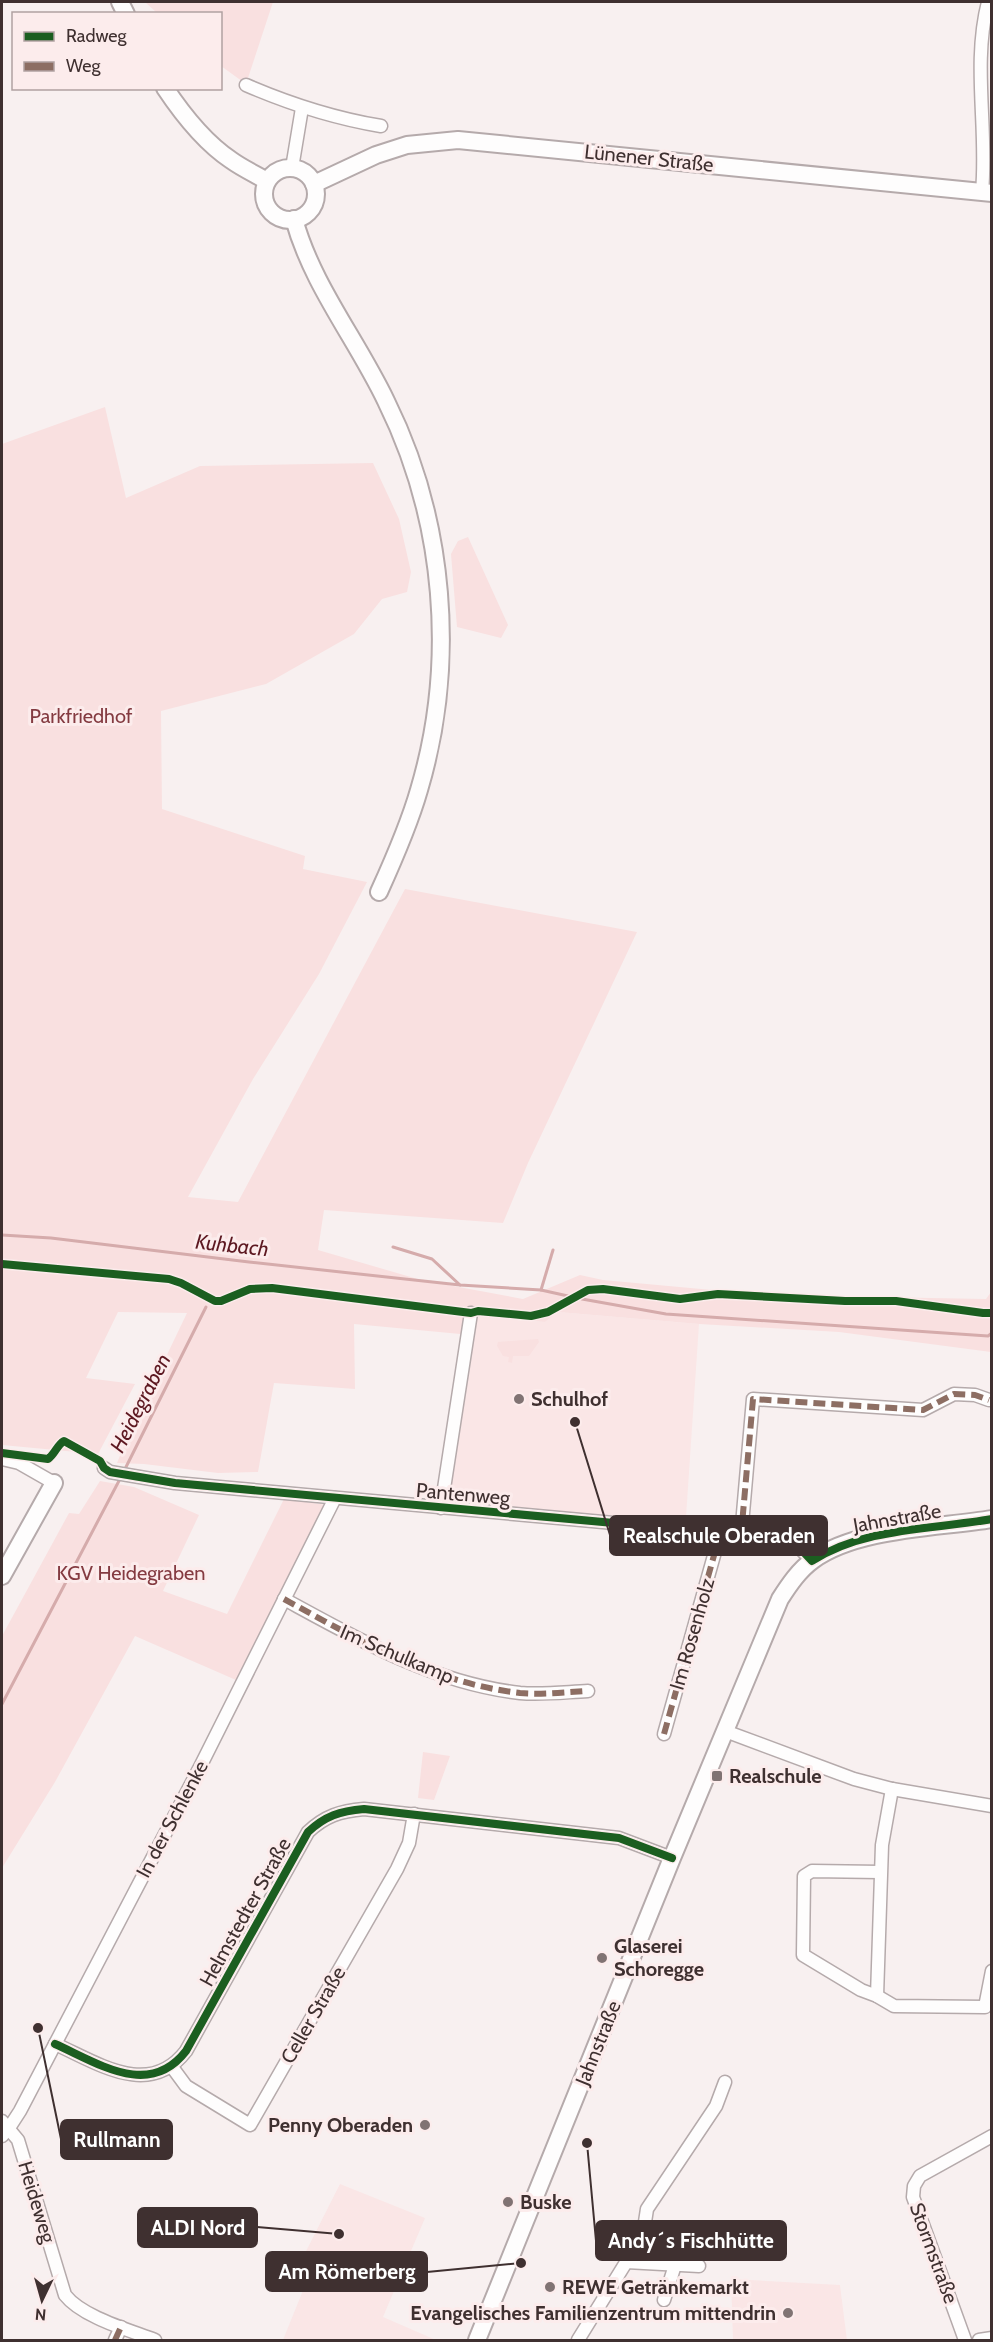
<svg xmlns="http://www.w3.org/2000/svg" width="993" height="2342" viewBox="0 0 993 2342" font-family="Cabin,sans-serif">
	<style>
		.built { fill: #fae6e6 }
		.green { fill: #f9e0e0 }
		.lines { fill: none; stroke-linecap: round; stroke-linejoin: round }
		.stream { stroke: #d5abab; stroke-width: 3 }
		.minor-casing { stroke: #b5aaab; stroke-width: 15 }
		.secondary-casing { stroke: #b5aaab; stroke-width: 20 }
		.minor { stroke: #fefdfd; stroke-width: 12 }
		.secondary { stroke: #fefdfd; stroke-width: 16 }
		.quiet { stroke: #8d6e63; stroke-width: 6; stroke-dasharray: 12 6; stroke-linecap: butt }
		.cycleway-casing { stroke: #fcecec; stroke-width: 11 }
		.cycleway { stroke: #1b5e20; stroke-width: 8 }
		.poi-dot { fill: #807373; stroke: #fcecec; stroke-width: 2 }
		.labels { text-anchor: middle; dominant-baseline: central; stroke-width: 6; stroke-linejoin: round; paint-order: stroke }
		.street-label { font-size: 20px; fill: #3f3030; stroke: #fcecec }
		.park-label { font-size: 20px; fill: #843b41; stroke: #fcecec }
		.poi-label { font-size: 20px; font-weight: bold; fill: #3f3030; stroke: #fcecec; text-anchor: start }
		.water-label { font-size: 21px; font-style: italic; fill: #5d1821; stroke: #fcecec }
		.leader { fill: none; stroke: #3f3030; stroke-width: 2 }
		.callout-dot { fill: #3f3030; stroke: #fcecec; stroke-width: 2 }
		.callout { fill: #3f3030; stroke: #3f3030; stroke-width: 2 }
		.callout-label { font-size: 21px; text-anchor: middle; font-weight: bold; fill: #fff }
	</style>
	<rect width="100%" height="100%" fill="#f8f0f0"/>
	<g class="built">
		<path d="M 558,1312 L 699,1324 L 685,1532 L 442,1509 L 474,1317 L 545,1322 Z"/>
		<path d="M 340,2184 L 425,2218 L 383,2317 L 436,2340 L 283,2340 L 306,2283 L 293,2277 Z"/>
		<path d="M 731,2279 L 840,2285 L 847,2340 L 733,2340 Z"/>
	</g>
	<g class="green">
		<path d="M 145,2 L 273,2 L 246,84 L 221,66 L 220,14 L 157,13 Z"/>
		<path d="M 105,407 L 126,498 L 200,466 L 373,463 L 399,519 L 411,572 L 407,592 L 382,599 L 354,634 L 266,684 L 161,711 L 162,809 L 305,856 L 303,869 L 367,882 L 319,974 L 253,1079 L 188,1197 L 238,1202 L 405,889 L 637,932 L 528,1163 L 503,1223 L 324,1210 L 318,1250 L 421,1280 L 523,1299 L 580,1275 L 603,1280 L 767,1295 L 986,1299 L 991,1292 L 991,1352 L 839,1332 L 699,1324 L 558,1312 L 545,1322 L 475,1317 L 471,1335 L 354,1324 L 355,1389 L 274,1383 L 258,1472 L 218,1473 L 144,1464 L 117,1463 L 128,1436 L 187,1313 L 118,1312 L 86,1378 L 135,1384 L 98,1454 L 2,1445 L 2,444 Z"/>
		<path d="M 468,537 L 508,625 L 501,638 L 457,627 L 451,554 L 458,541 Z"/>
		<path d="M 538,1339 L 539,1342 L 529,1356 L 513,1356 L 512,1363 L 508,1362 L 509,1357 L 503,1356 L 497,1346 L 498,1342 Z"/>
		<path d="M 100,1481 L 134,1487 L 199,1515 L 163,1591 L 227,1614 L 284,1499 L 327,1505 L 236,1680 L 135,1636 L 55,1782 L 2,1868 L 2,1636 L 69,1513 L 79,1514 Z"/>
		<path d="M 423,1752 L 450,1756 L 434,1800 L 418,1798 Z"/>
	</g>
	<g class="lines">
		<g class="stream">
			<path d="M 2,1235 L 51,1238 L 249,1262 L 460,1285 L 541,1290 L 568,1296"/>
			<path d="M 393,1247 L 432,1259 L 460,1285"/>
			<path d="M 541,1290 L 553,1250"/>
			<path d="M 582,1299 L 666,1314 L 988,1336 L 992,1333"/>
			<path d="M 124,1471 L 206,1307"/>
			<path d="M 2,1704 L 121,1477"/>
		</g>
		<g class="minor-casing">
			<g id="minor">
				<path d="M 246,85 C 290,104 333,118 381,126"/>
				<path d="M 292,168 L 302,108"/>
				<path d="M 982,192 C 988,129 972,64 988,2"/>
				<path d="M 2,1459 L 19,1463 L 54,1483"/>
				<path d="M 104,1468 L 110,1472 L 175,1483 L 778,1538 L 796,1544 L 812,1561"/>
				<path d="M 441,1508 L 471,1313"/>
				<path d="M 741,1536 L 753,1399 L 923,1410 L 954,1394 L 975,1395 L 989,1400"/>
				<path d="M 284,1599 C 359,1640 433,1683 520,1693 C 542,1695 566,1692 588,1691"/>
				<path d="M 725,1731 L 854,1779 L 892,1789 L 992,1806"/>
				<path d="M 664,1734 L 720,1534"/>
				<path d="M 880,1872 L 812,1871 L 804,1876 L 803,1955 L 861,1990 L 877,1996 L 894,2006 L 985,2007 L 992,1971"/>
				<path d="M 877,1996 L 882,1845 L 892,1789"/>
				<path d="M 55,2044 C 98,2063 149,2099 186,2051 L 308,1832 C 325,1816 340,1811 364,1809 L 619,1838 L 672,1858"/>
				<path d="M 172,2067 L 186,2086 L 250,2125 L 397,1869 L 409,1843 L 414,1814"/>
				<path d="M 2,2121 L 18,2140 L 65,2295 C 82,2317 129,2330 155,2340"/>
				<path d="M 2,2136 L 9,2128 L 20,2111 L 200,1767 L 335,1498"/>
				<path d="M 626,2262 L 699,2266"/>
				<path d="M 664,2300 L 675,2265"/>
				<path d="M 115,2340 L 121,2327"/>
				<path d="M 578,2340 L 643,2235 L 647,2209 L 716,2106 L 725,2082"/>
				<path d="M 965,2340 L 913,2197 L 914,2186 L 920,2176 L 992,2136"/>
				<path d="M 979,2340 L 992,2338"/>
			</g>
		</g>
		<g class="secondary-casing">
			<g id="secondary">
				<path d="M 120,2 L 126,14"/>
				<path d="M 165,88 C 183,115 204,142 231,160 C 242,168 255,174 267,181"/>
				<circle cx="290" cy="194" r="26"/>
				<path d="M 314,184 L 376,155 L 407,145 L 458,140 L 992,193"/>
				<path d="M 294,219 C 312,285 357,340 386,401 C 445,520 457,662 419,790 C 409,825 394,859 379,892"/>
				<path d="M 2,1576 L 54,1483"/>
				<path d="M 477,2340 L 672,1858 L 780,1599 C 789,1585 799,1570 813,1560 C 857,1528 937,1528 992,1519"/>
			</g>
		</g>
		<use href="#minor" class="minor"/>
		<use href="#secondary" class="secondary"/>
		<g class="quiet">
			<path d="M 741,1536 L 753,1399 L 923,1410 L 954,1394 L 975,1395 L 989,1400"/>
			<path d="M 284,1599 C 359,1640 433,1683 520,1693 C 542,1695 566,1692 588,1691"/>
			<path d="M 664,1734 L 720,1534"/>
			<path d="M 115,2340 L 121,2327"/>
		</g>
		<g class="cycleway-casing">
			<g id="cycleway">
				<path d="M 2,1264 L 169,1279 L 181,1283 L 215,1301 L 221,1301 L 250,1289 L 272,1288 L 471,1313 L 478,1311 L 531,1316 L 548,1312 L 588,1290 L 603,1289 L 680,1299 L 718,1294 L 845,1301 L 896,1301 L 983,1313 L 992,1313"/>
				<path d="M 2,1453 L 48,1459 C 55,1454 57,1445 64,1441 L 100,1461 L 104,1468 L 110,1472 L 175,1483 L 778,1538 L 796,1544 L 812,1561 C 865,1527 931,1530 992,1519"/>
				<path d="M 55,2044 C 98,2063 149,2099 186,2051 L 308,1832 C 325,1816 340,1811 364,1809 L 619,1838 L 672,1858"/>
			</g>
		</g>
		<use href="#cycleway" class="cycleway"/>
	</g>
	<g class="poi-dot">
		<circle cx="519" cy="1399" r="6"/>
		<rect x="711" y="1770" width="12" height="12" rx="3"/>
		<circle cx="602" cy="1958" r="6"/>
		<circle cx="425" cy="2125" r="6"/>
		<circle cx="508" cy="2202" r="6"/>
		<circle cx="550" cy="2287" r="6"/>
		<circle cx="788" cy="2313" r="6"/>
	</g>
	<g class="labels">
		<g class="street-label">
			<text transform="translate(649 158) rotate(6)">Lünener Straße</text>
			<text transform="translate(463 1494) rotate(5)">Pantenweg</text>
			<text transform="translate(897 1518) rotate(-10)">Jahnstraße</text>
			<text transform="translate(692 1634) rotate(-74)">Im Rosenholz</text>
			<text transform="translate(397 1654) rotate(23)">Im Schulkamp</text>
			<text transform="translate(172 1819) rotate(-62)">In der Schlenke</text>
			<text transform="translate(245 1912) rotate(-61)">Helmstedter Straße</text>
			<text transform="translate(313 2015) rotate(-60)">Celler Straße</text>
			<text transform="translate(598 2043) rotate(-68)">Jahnstraße</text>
			<text transform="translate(37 2202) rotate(73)">Heideweg</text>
			<text transform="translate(934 2253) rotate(70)">Stormstraße</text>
		</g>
		<g class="park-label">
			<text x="81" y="716">Parkfriedhof</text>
			<text x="131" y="1573">KGV Heidegraben</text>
		</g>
		<g class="poi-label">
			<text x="531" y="1399">Schulhof</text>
			<text x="729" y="1776">Realschule</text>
			<text x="614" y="1946">Glaserei<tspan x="614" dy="23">Schoregge</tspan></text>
			<text x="413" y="2125" text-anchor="end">Penny Oberaden</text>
			<text x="520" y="2202">Buske</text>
			<text x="562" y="2287">REWE Getränkemarkt</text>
			<text x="776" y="2313" text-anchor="end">Evangelisches Familienzentrum mittendrin</text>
		</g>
		<g class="water-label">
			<text transform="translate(232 1245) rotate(6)">Kuhbach</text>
			<text transform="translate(140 1403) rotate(-63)">Heidegraben</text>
		</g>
	</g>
	<path class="leader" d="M575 1422L610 1535M38 2028L61 2139M339 2234L257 2227M587 2143L596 2241M521 2263L427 2272"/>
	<g class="callout-dot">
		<circle cx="575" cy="1422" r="6"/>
		<circle cx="38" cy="2028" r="6"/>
		<circle cx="339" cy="2234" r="6"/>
		<circle cx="587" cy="2143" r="6"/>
		<circle cx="521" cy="2263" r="6"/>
	</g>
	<g class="callout">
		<rect x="610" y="1516" width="217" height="39" rx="6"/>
		<rect x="61" y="2120" width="111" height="39" rx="6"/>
		<rect x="138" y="2208" width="119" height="39" rx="6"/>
		<rect x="596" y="2221" width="190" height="39" rx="6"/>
		<rect x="266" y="2252" width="161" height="39" rx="6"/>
	</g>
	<g class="callout-label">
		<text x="719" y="1543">Realschule Oberaden</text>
		<text x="117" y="2147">Rullmann</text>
		<text x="198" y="2235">ALDI Nord</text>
		<text x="691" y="2248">Andy´s Fischhütte</text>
		<text x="347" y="2279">Am Römerberg</text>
	</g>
	<rect width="993" height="2342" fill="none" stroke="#3f3030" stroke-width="6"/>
	<rect x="12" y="12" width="210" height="78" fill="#fcecec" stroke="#b0a1a1" stroke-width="1.5"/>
	<rect x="24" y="32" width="30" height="9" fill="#1b5e20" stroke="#b0a1a1" stroke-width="1.5"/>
	<text x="66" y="42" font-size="18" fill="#3f3030">Radweg</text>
	<rect x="24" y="62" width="30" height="9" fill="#8d6e63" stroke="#b0a1a1" stroke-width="1.5"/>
	<text x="66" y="72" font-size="18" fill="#3f3030">Weg</text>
	<g transform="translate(42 2300) rotate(185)" stroke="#fcecec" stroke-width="4.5" paint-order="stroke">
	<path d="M0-4.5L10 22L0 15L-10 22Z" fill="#3f3030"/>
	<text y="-9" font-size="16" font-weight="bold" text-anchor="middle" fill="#3f3030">N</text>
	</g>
</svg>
